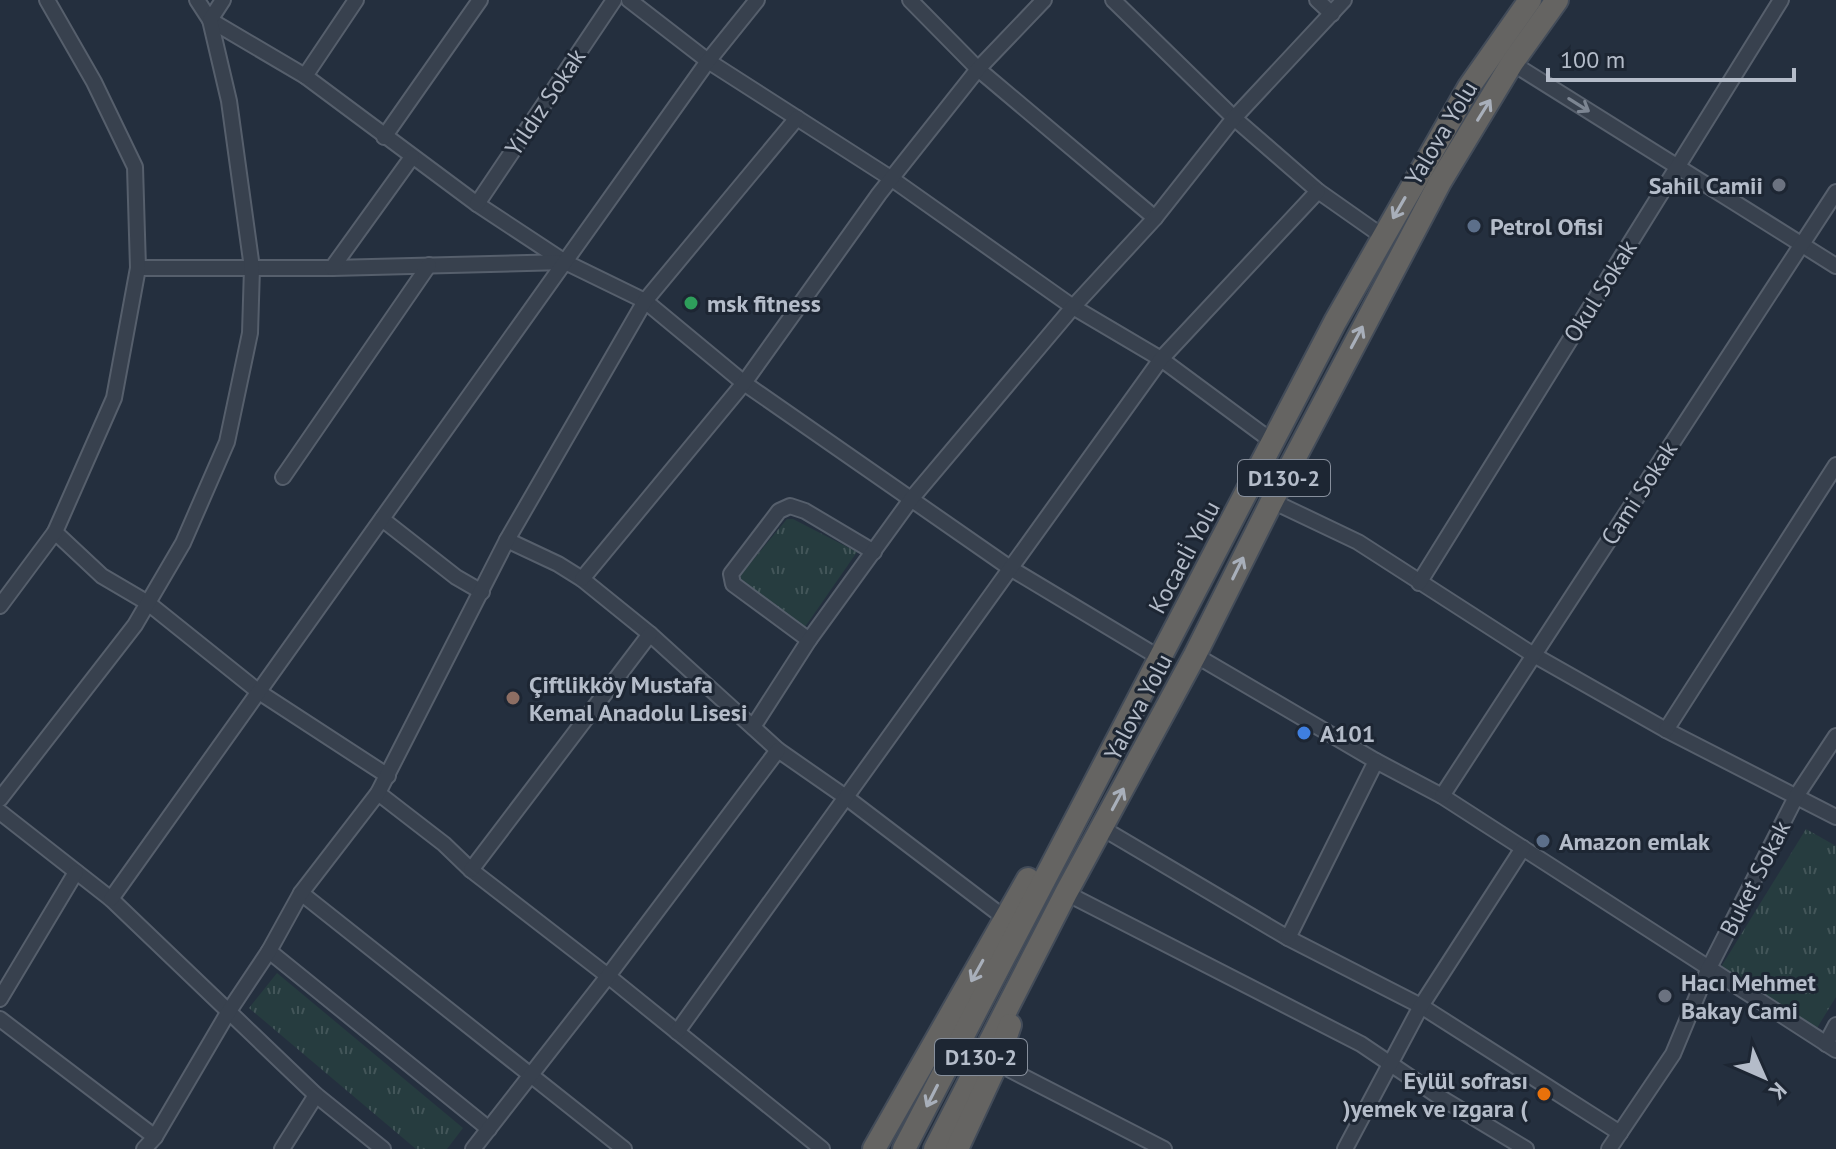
<svg xmlns="http://www.w3.org/2000/svg" width="1836" height="1149" viewBox="0 0 1836 1149" font-family="'PT Sans',sans-serif">
	<style>
		.grass { fill: url(#grass-tufts) }
		.lines { fill: none; stroke-linecap: round; stroke-linejoin: round }
		.minor-casing { stroke: #565f6c; stroke-width: 18 }
		.trunk-casing { stroke: #434c59; stroke-width: 26 }
		.minor { stroke: #38414e; stroke-width: 14 }
		.trunk { stroke: #656462; stroke-width: 22 }
		.oneway { stroke: #7c8592 }
		.oneway2 { stroke: #a8afba }
		.worship-dot { fill: #6b7280; stroke: #1d2633; stroke-width: 3 }
		.service-dot { fill: #5c6f8a; stroke: #1d2633; stroke-width: 3 }
		.leisure-dot { fill: #2e9e5b; stroke: #1d2633; stroke-width: 3 }
		.education-dot { fill: #8d6e63; stroke: #1d2633; stroke-width: 3 }
		.shop-dot { fill: #3f7fe0; stroke: #1d2633; stroke-width: 3 }
		.food-dot { fill: #e8710a; stroke: #1d2633; stroke-width: 3 }
		.labels { text-anchor: middle; dominant-baseline: central; stroke-width: 6; stroke-linejoin: round; paint-order: stroke }
		.shield { fill: #1d2633; stroke: #878f9c; stroke-width: 2 }
		.shield-label { font-size: 22px; font-weight: bold; fill: #b4bcc9 }
		.street-label { font-size: 24px; fill: #b4bcc9; stroke: #1d2633 }
		.poi-label { font-size: 24px; font-weight: bold; fill: #b4bcc9; stroke: #1d2633; text-anchor: start }
	</style>
	<defs>
		<pattern id="grass-tufts" width="24" height="20" patternUnits="userSpaceOnUse" patternTransform="scale(2)"><rect width="24" height="20" fill="#263c3f"/><path d="M3 7l-1-3M5 7V3M7 7l1-3M15 17l-1-3M17 17v-4M19 17l1-3" fill="none" stroke="#435659"/></pattern>
	</defs>
	<rect width="100%" height="100%" fill="#242f3e"/>
	<g class="grass">
		<path d="M 787,519 L 793,519 L 857,552 L 805,627 L 738,578 Z"/>
		<path d="M 1806,829 L 1836,846 L 1836,997 L 1817,1028 L 1721,967 Z"/>
		<path d="M 277,973 L 463,1128 L 447,1149 L 416,1149 L 249,1008 Z"/>
	</g>
	<g class="lines">
		<g class="minor-casing">
			<g id="minor">
				<path d="M 197,0 L 210,20 L 305,76 L 477,204 L 565,262 L 645,301 L 744,383 L 1010,568 L 1160,658"/>
				<path d="M 629,0 L 708,61 L 892,179 L 1073,307 L 1161,359 L 1273,442"/>
				<path d="M 910,0 L 978,69 L 1155,218"/>
				<path d="M 1113,0 L 1234,118 L 1318,191 L 1382,236"/>
				<path d="M 1317,0 L 1332,14"/>
				<path d="M 1512,63 L 1836,266"/>
				<path d="M 305,76 L 356,0"/>
				<path d="M 384,137 L 480,0"/>
				<path d="M 477,204 L 614,0"/>
				<path d="M 138,268 L 332,268 L 565,262"/>
				<path d="M 332,268 L 412,157"/>
				<path d="M 283,477 L 429,265"/>
				<path d="M 1272,501 L 1358,542 L 1532,654 L 1666,730 L 1836,817"/>
				<path d="M 382,519 L 456,577 L 482,592"/>
				<path d="M 55,532 L 102,576 L 148,603 L 259,692 L 388,776"/>
				<path d="M 507,540 L 558,564 L 582,579 L 650,634 L 778,750 L 847,798 L 1006,919"/>
				<path d="M 582,579 L 744,383 L 879,194 L 978,69 L 1044,0"/>
				<path d="M 1419,583 L 1781,0"/>
				<path d="M 0,606 L 55,532 L 114,398 L 138,268 L 135,167 L 94,82 L 47,0"/>
				<path d="M 809,640 L 733,584 L 731,574 L 779,511 L 790,506 L 805,511 L 874,552"/>
				<path d="M 1195,655 L 1376,761 L 1442,796 L 1836,1050"/>
				<path d="M 753,727 L 809,640 L 912,498 L 1073,307 L 1155,218 L 1234,118 L 1344,0"/>
				<path d="M 1666,730 L 1836,465"/>
				<path d="M 378,793 L 444,844 L 471,870 L 608,976 L 822,1149"/>
				<path d="M 1442,796 L 1836,192"/>
				<path d="M 0,799 L 135,625 L 183,543 L 227,442 L 250,333 L 252,268 L 229,101 L 210,20 L 223,0"/>
				<path d="M 0,812 L 111,899 L 316,1095 L 383,1149"/>
				<path d="M 1102,828 L 1288,938 L 1421,1006 L 1620,1133"/>
				<path d="M 471,870 L 650,634"/>
				<path d="M 301,893 L 624,1149"/>
				<path d="M 1066,893 L 1361,1044 L 1438,1096 L 1526,1149"/>
				<path d="M 111,899 L 708,61 L 757,0"/>
				<path d="M 1288,938 L 1376,761"/>
				<path d="M 269,951 L 489,1129"/>
				<path d="M 0,999 L 76,872"/>
				<path d="M 0,1019 L 155,1137"/>
				<path d="M 677,1032 L 1161,359 L 1318,191"/>
				<path d="M 1826,1044 L 1836,1025"/>
				<path d="M 997,1063 L 1164,1149"/>
				<path d="M 144,1149 L 155,1137 L 229,1011 L 269,951 L 301,893 L 378,793 L 507,540 L 645,301 L 797,118"/>
				<path d="M 282,1149 L 316,1095"/>
				<path d="M 473,1149 L 608,976 L 778,750"/>
				<path d="M 1345,1149 L 1421,1006 L 1523,848"/>
				<path d="M 1609,1149 L 1673,1054 L 1708,970 L 1797,795 L 1836,736"/>
			</g>
		</g>
		<g class="trunk-casing">
			<g id="trunk">
				<path d="M 874,1149 L 1028,879"/>
				<path d="M 904,1149 L 1335,322 L 1469,87 L 1530,0"/>
				<path d="M 935,1149 L 1066,893 L 1195,655 L 1272,501 L 1440,182 L 1512,63 L 1557,0"/>
				<path d="M 957,1149 L 997,1063 L 1010,1025"/>
			</g>
		</g>
		<use href="#minor" class="minor"/>
		<use href="#trunk" class="trunk"/>
	</g>
	<defs><path id="oneway-shaft" d="M-6 0H5M1.5-3L5.5 0L1.5 3" fill="none" stroke-width="1.6" stroke-linecap="round" stroke-linejoin="round" transform="scale(2)"/></defs>
	<use class="oneway" href="#oneway-shaft" transform="translate(1579 105) rotate(32)"/>
	<g class="oneway2">
		<use href="#oneway-shaft" transform="translate(1484 110) rotate(-58)"/>
		<use href="#oneway-shaft" transform="translate(1399 208) rotate(120)"/>
		<use href="#oneway-shaft" transform="translate(1357 337) rotate(-62)"/>
		<use href="#oneway-shaft" transform="translate(1238 568) rotate(-64)"/>
		<use href="#oneway-shaft" transform="translate(1118 799) rotate(-62)"/>
		<use href="#oneway-shaft" transform="translate(977 971) rotate(119)"/>
		<use href="#oneway-shaft" transform="translate(932 1096) rotate(117)"/>
	</g>
	<g class="worship-dot">
		<circle cx="1779" cy="185" r="8"/>
		<circle cx="1665" cy="996" r="8"/>
	</g>
	<g class="service-dot">
		<circle cx="1474" cy="226" r="8"/>
		<circle cx="1543" cy="841" r="8"/>
	</g>
	<circle class="leisure-dot" cx="691" cy="303" r="8"/>
	<circle class="education-dot" cx="513" cy="698" r="8"/>
	<circle class="shop-dot" cx="1304" cy="733" r="8"/>
	<circle class="food-dot" cx="1544" cy="1094" r="8"/>
	<g class="labels">
		<g class="shield">
			<rect x="1238" y="460" width="92" height="36" rx="6"/>
			<rect x="935" y="1039" width="92" height="36" rx="6"/>
		</g>
		<g class="shield-label">
			<text x="1284" y="478">D130-2</text>
			<text x="981" y="1057">D130-2</text>
		</g>
		<g class="street-label">
			<text transform="translate(545 102) rotate(-56)">Yıldız Sokak</text>
			<text transform="translate(1441 133) rotate(-59)">Yalova Yolu</text>
			<text transform="translate(1600 291) rotate(-58)">Okul Sokak</text>
			<text transform="translate(1639 493) rotate(-57)">Cami Sokak</text>
			<text transform="translate(1184 557) rotate(-62)">Kocaeli̇ Yolu</text>
			<text transform="translate(1138 707) rotate(-62)">Yalova Yolu</text>
			<text transform="translate(1755 878) rotate(-63)">Buket Sokak</text>
		</g>
		<g class="poi-label">
			<text x="1763" y="185" text-anchor="end">Sahil Camii</text>
			<text x="1490" y="226">Petrol Ofisi</text>
			<text x="707" y="303">msk fitness</text>
			<text x="529" y="684">Çiftlikköy Mustafa<tspan x="529" dy="28">Kemal Anadolu Lisesi</tspan></text>
			<text x="1320" y="733">A101</text>
			<text x="1559" y="841">Amazon emlak</text>
			<text x="1681" y="982">Hacı Mehmet<tspan x="1681" dy="28">Bakay Cami</tspan></text>
			<text x="1528" y="1080" text-anchor="end">Eylül sofrası<tspan x="1528" dy="28">)yemek ve ızgara (</tspan></text>
		</g>
	</g>
	<g transform="translate(1764 1077) rotate(135)" stroke="#1d2633" stroke-width="6" paint-order="stroke">
	<path d="M0-6L14 30L0 20L-14 30Z" fill="#b4bcc9"/>
	<text y="-12" font-size="22" font-weight="bold" text-anchor="middle" fill="#b4bcc9">K</text>
	</g>
	<path d="M1548 68v12h246v-12" fill="none" stroke="#b4bcc9" stroke-width="4"/>
	<text x="1560" y="68" font-size="24" fill="#b4bcc9" stroke="#1d2633" stroke-width="6" paint-order="stroke">100 m</text>
</svg>
